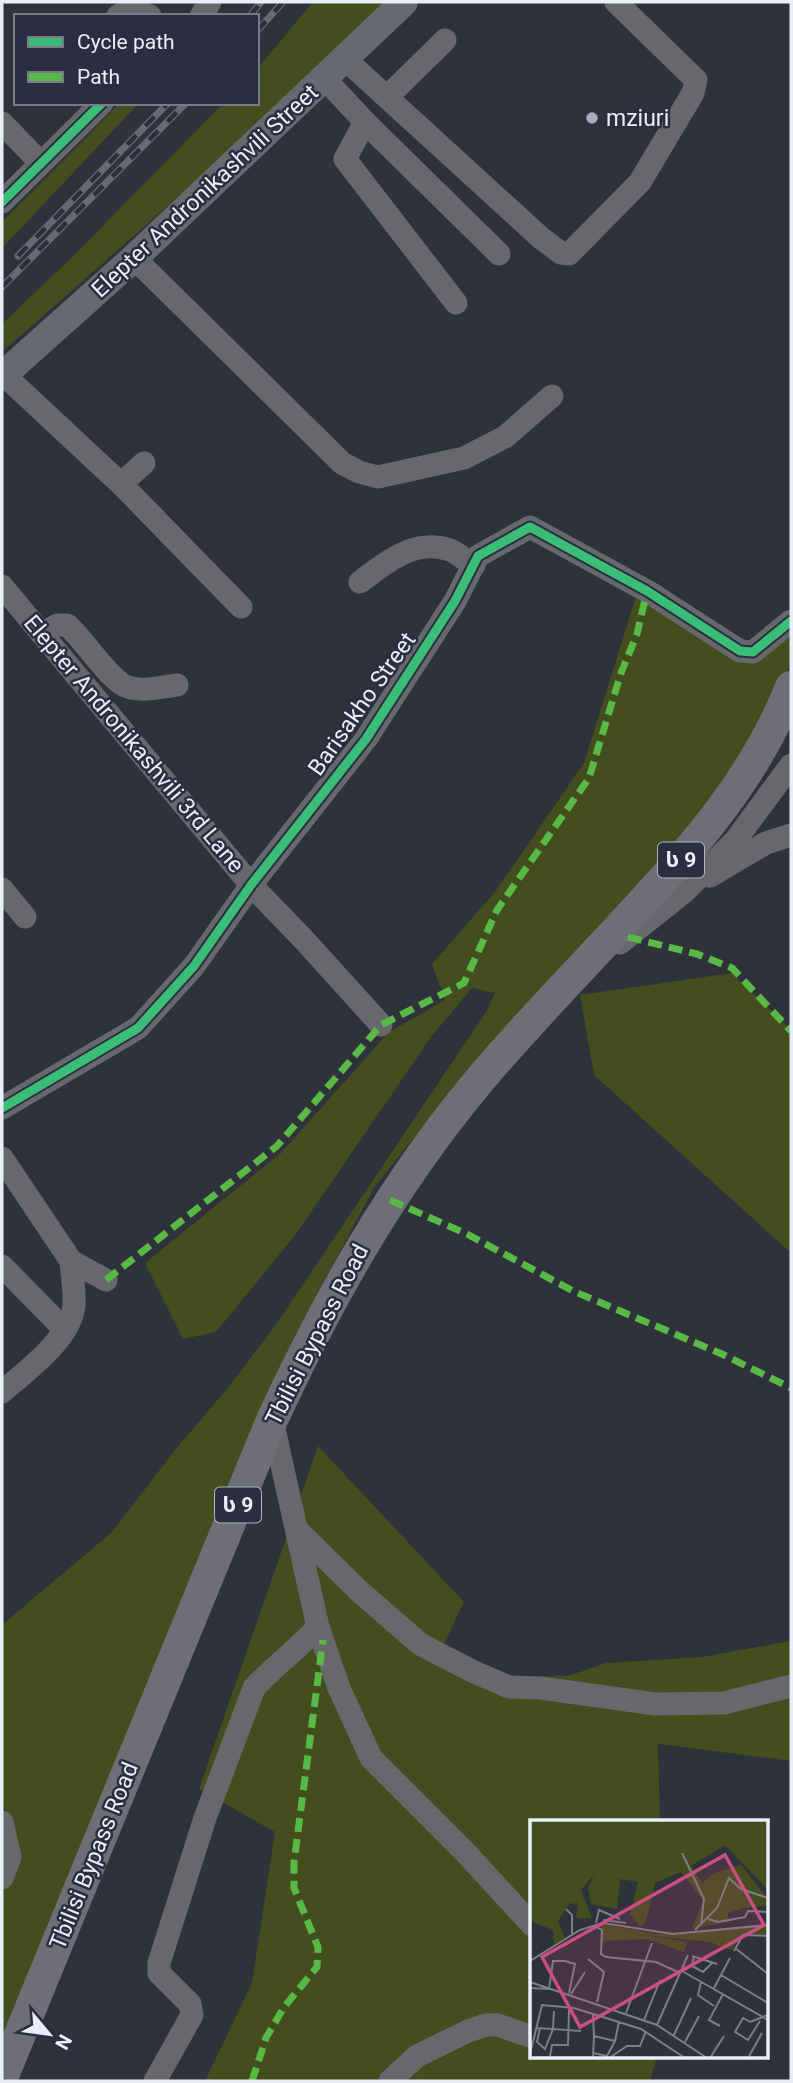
<svg xmlns="http://www.w3.org/2000/svg" width="793" height="2083" viewBox="0 0 793 2083" font-family="Roboto,'Noto Sans Georgian',sans-serif">
	<style>
		.green { fill: #434d1d }
		.lines { fill: none; stroke-linecap: round; stroke-linejoin: round }
		.minor { stroke: #67686c; stroke-width: 23 }
		.major { stroke: #676970; stroke-width: 28 }
		.highway { stroke: #6d6e76; stroke-width: 32 }
		.rail-casing { stroke: #696970; stroke-width: 7 }
		.rail { stroke: #2b2e40; stroke-width: 4.5; stroke-dasharray: 13; stroke-linecap: butt }
		.quiet { stroke: #58b947; stroke-width: 7; stroke-dasharray: 14 7; stroke-linecap: butt }
		.cycleway-casing { stroke: #2b2e40; stroke-width: 13 }
		.cycleway { stroke: #3abd76; stroke-width: 9 }
		.poi-dot { fill: #aaacb6; stroke: #2b2e40; stroke-width: 2.5 }
		.labels { text-anchor: middle; dominant-baseline: central; stroke-width: 5; stroke-linejoin: round; paint-order: stroke }
		.shield { fill: #2b2e40; stroke: #b1b4c2; stroke-width: 2 }
		.shield-label { font-size: 21px; font-weight: bold; fill: #ebedf9 }
		.poi-label { font-size: 23px; fill: #ebedf9; stroke: #2b2e40; text-anchor: start }
		.street-label { font-size: 23px; fill: #ebedf9; stroke: #2b2e40 }
		.inset-road { fill: none; stroke: #7b7d87; stroke-width: 2 }
		.view { fill: #cc4d82; fill-opacity: 0.15; stroke: #cc4d82; stroke-width: 3.5 }
		.inset-edge { fill: none; stroke: #ebedf9; stroke-width: 3.5 }
	</style>
	<rect width="100%" height="100%" fill="#30323b"/>
	<g class="green">
		<path d="M 313,2 L 388,2 L 254,130 L 2,352 L 2,324 L 69,260 L 224,103 L 257,103 L 257,69 Z"/>
		<path d="M 120,103 L 139,103 L 2,248 L 2,222 Z"/>
		<path d="M 637,593 L 738,658 L 791,631 L 791,658 L 784,682 L 753,741 L 687,832 L 439,1107 L 375,1186 L 291,1343 L 244,1465 L 2,2057 L 2,1895 L 16,1861 L 2,1797 L 2,1625 L 112,1532 L 175,1450 L 231,1384 L 275,1326 L 486,1012 L 495,993 L 472,988 L 431,1037 L 296,1234 L 216,1332 L 183,1339 L 145,1263 L 282,1152 L 388,1033 L 445,1000 L 432,964 L 495,892 L 584,763 Z"/>
		<path d="M 732,973 L 791,1029 L 791,1253 L 594,1075 L 580,995 Z"/>
		<path d="M 318,1446 L 464,1602 L 442,1648 L 509,1679 L 571,1675 L 606,1663 L 702,1657 L 791,1641 L 791,1761 L 658,1744 L 660,1822 L 532,1822 L 532,2057 L 657,2057 L 650,2081 L 205,2081 L 252,1983 L 275,1832 L 199,1789 Z"/>
	</g>
	<g class="lines">
		<g class="minor">
			<path d="M 118,16 C 129,7 138,11 150,16"/>
			<path d="M 201,16 L 210,2"/>
			<path d="M 346,60 L 541,238 L 561,253 L 569,254 L 640,182 L 693,93 L 696,80 L 616,2"/>
			<path d="M 325,79 L 365,122 L 345,159 L 456,303"/>
			<path d="M 387,97 L 445,40"/>
			<path d="M 365,122 L 499,254"/>
			<path d="M 2,123 L 40,162"/>
			<path d="M 2,202 L 102,103"/>
			<path d="M 134,258 L 342,463 L 359,472 L 378,477 L 464,458 L 505,437 L 552,396"/>
			<path d="M 4,375 L 121,484 L 144,463"/>
			<path d="M 121,484 L 241,607"/>
			<path d="M 360,582 C 386,562 415,538 450,550 C 458,553 466,561 474,565"/>
			<path d="M 2,586 L 251,885 L 306,942 L 381,1025"/>
			<path d="M 42,634 L 57,625 L 67,625 C 84,639 110,682 128,687 C 143,692 162,687 177,685"/>
			<path d="M 710,876 L 766,843 L 791,835"/>
			<path d="M 2,889 L 25,917"/>
			<path d="M 620,943 L 684,892 L 735,841 L 791,765"/>
			<path d="M 2,1108 L 138,1028 L 194,966 L 251,885 L 366,739 L 455,601 L 478,556 L 530,527 L 647,591 L 740,651 L 753,652 L 791,621"/>
			<path d="M 2,1158 L 71,1261 L 106,1280"/>
			<path d="M 2,1266 L 65,1330"/>
			<path d="M 2,1392 C 25,1372 72,1338 74,1305 C 75,1291 72,1275 71,1261"/>
			<path d="M 272,1420 L 318,1627 L 339,1688 L 371,1758 L 466,1853 L 532,1925"/>
			<path d="M 299,1532 L 358,1590 L 420,1644 L 472,1671 L 509,1687 L 541,1688 L 655,1704 L 724,1703 L 791,1686"/>
			<path d="M 2,1822 L 10,1857 L 2,1878"/>
			<path d="M 155,2081 L 192,2015 L 190,2004 L 159,1973 L 159,1963 L 205,1818 L 254,1688 C 274,1666 298,1649 318,1627"/>
			<path d="M 390,2081 L 417,2056 L 468,2031 L 486,2025 L 498,2025 L 532,2037"/>
		</g>
		<path class="major" d="M 2,376 L 134,258 L 404,2"/>
		<path class="highway" d="M 2,2078 L 272,1420 C 328,1299 392,1185 478,1082 C 525,1026 577,973 627,919 C 693,848 755,778 791,687"/>
		<g class="rail-casing">
			<g id="rail">
				<path d="M 250,16 L 261,2"/>
				<path d="M 257,31 L 283,2"/>
				<path d="M 18,256 L 168,103"/>
				<path d="M 2,287 L 186,103"/>
			</g>
		</g>
		<use href="#rail" class="rail"/>
		<g class="quiet">
			<path d="M 628,937 L 697,954 L 732,968 L 791,1031"/>
			<path d="M 390,1200 L 467,1234 L 573,1291 L 722,1354 L 791,1388"/>
			<path d="M 106,1280 L 277,1146 L 381,1025 L 464,983 L 497,910 L 589,778 L 621,673 L 637,634 L 647,591"/>
			<path d="M 252,2081 L 266,2038 L 284,2007 L 317,1967 L 318,1947 L 294,1888 L 294,1862 L 323,1640"/>
		</g>
		<g class="cycleway-casing">
			<g id="cycleway">
				<path d="M 2,202 L 102,103"/>
				<path d="M 2,1108 L 138,1028 L 194,966 L 251,885 L 366,739 L 455,601 L 478,556 L 530,527 L 647,591 L 740,651 L 753,652 L 791,621"/>
			</g>
		</g>
		<use href="#cycleway" class="cycleway"/>
	</g>
	<circle class="poi-dot" cx="592" cy="118" r="7"/>
	<g class="labels">
		<g class="shield">
			<rect x="658" y="842.5" width="46" height="35" rx="5"/>
			<rect x="215" y="1487.5" width="46" height="35" rx="5"/>
		</g>
		<g class="shield-label">
			<text x="681" y="860">ს 9</text>
			<text x="238" y="1505">ს 9</text>
		</g>
		<g class="poi-label">
			<text x="606" y="118">mziuri</text>
		</g>
		<g class="street-label">
			<text transform="translate(205 191) rotate(-43)">Elepter Andronikashvili Street</text>
			<text transform="translate(362 704) rotate(-55)">Barisakho Street</text>
			<text transform="translate(134 744) rotate(50)">Elepter Andronikashvili 3rd Lane</text>
			<text transform="translate(317 1335) rotate(-63)">Tbilisi Bypass Road</text>
			<text transform="translate(94 1856) rotate(-68)">Tbilisi Bypass Road</text>
		</g>
	</g>
	<g transform="translate(530 1820)">
		<rect width="238" height="238" fill="#30323b"/>
		<path d="M 0,0 L 238,0 L 238,70 L 195,25 L 161,46 L 172,63 L 184,53 L 211,45 L 238,79 L 238,86 L 213,88 L 198,93 L 198,102 L 162,108 L 173,80 L 151,52 L 125,63 L 116,102 L 110,107 L 100,95 L 108,62 L 90,59 L 87,89 L 61,84 L 58,68 L 64,55 L 51,70 L 62,98 L 46,98 L 48,83 L 39,84 L 28,101 L 35,118 L 24,124 L 23,110 L 0,101 ZM 72,104 L 126,114 L 238,106 L 238,115 L 213,114 L 201,130 L 180,122 L 114,115 L 157,122 L 154,132 L 117,119 L 71,121 Z" fill="#434d1d"/>
		<path class="inset-road" d="M 152,33 L 174,79 L 171,105M 36,89 L 42,95 L 42,115M 178,99 L 188,102 L 215,97 L 218,91 L 238,92M 73,100 L 96,103M 66,103 L 69,90 L 90,99M 65,106 L 72,110 L 71,134 L 76,137 L 126,142 L 150,153M 165,110 L 187,88 L 199,58 L 211,69 L 238,78M 205,128 L 238,154M 204,131 L 213,115 L 238,116M 162,136 L 187,144M 164,136 L 162,146 L 173,152 L 183,142M 58,139 L 74,152 L 67,182M 0,141 L 50,110 L 73,103 L 143,114 L 238,105M 152,151 L 238,200M 191,155 L 238,183M 0,162 L 127,205 L 177,238M 171,162 L 168,175 L 184,186M 0,168 L 19,169 L 23,141 L 35,141 L 45,144 L 39,173M 184,168 L 200,138M 41,174 L 55,152M 96,193 L 122,123M 63,195 L 64,216 L 85,221 L 89,202M 114,200 L 130,160M 230,201 L 218,220 L 205,212 L 213,198 L 220,202 L 238,195M 127,205 L 158,135M 190,206 L 179,200 L 193,174M 7,208 L 23,209 L 24,191M 10,208 L 7,222 L 15,229 L 23,209 L 51,211M 144,215 L 161,178M 155,222 L 169,196M 63,233 L 77,236 L 85,221M 0,234 L 12,185 L 44,188 L 111,209 L 155,238M 20,236 L 22,225 L 38,225 L 39,190M 63,237 L 64,216M 79,238 L 97,226 L 110,226 L 116,211M 180,238 L 194,216M 218,238 L 232,213"/>
		<path class="view" d="M 195,35 L 234,105 L 50,207 L 12,137 Z"/>
		<rect width="238" height="238" class="inset-edge"/>
	</g>
	<rect width="793" height="2083" fill="none" stroke="#ebedf9" stroke-width="7"/>
	<rect x="14" y="14" width="245" height="91" fill="#2b2e40" stroke="#787a8a" stroke-width="2"/>
	<rect x="28" y="37" width="35" height="10" fill="#3abd76" stroke="#787a8a" stroke-width="2"/>
	<text x="77" y="49" font-size="21" fill="#ebedf9">Cycle path</text>
	<rect x="28" y="72" width="35" height="10" fill="#58b947" stroke="#787a8a" stroke-width="2"/>
	<text x="77" y="84" font-size="21" fill="#ebedf9">Path</text>
	<g transform="translate(49 2034) rotate(119)" stroke="#2b2e40" stroke-width="5" paint-order="stroke">
	<path d="M0-5L12 26L0 18L-12 26Z" fill="#ebedf9"/>
	<text y="-10" font-size="19" font-weight="bold" text-anchor="middle" fill="#ebedf9">N</text>
	</g>
</svg>
